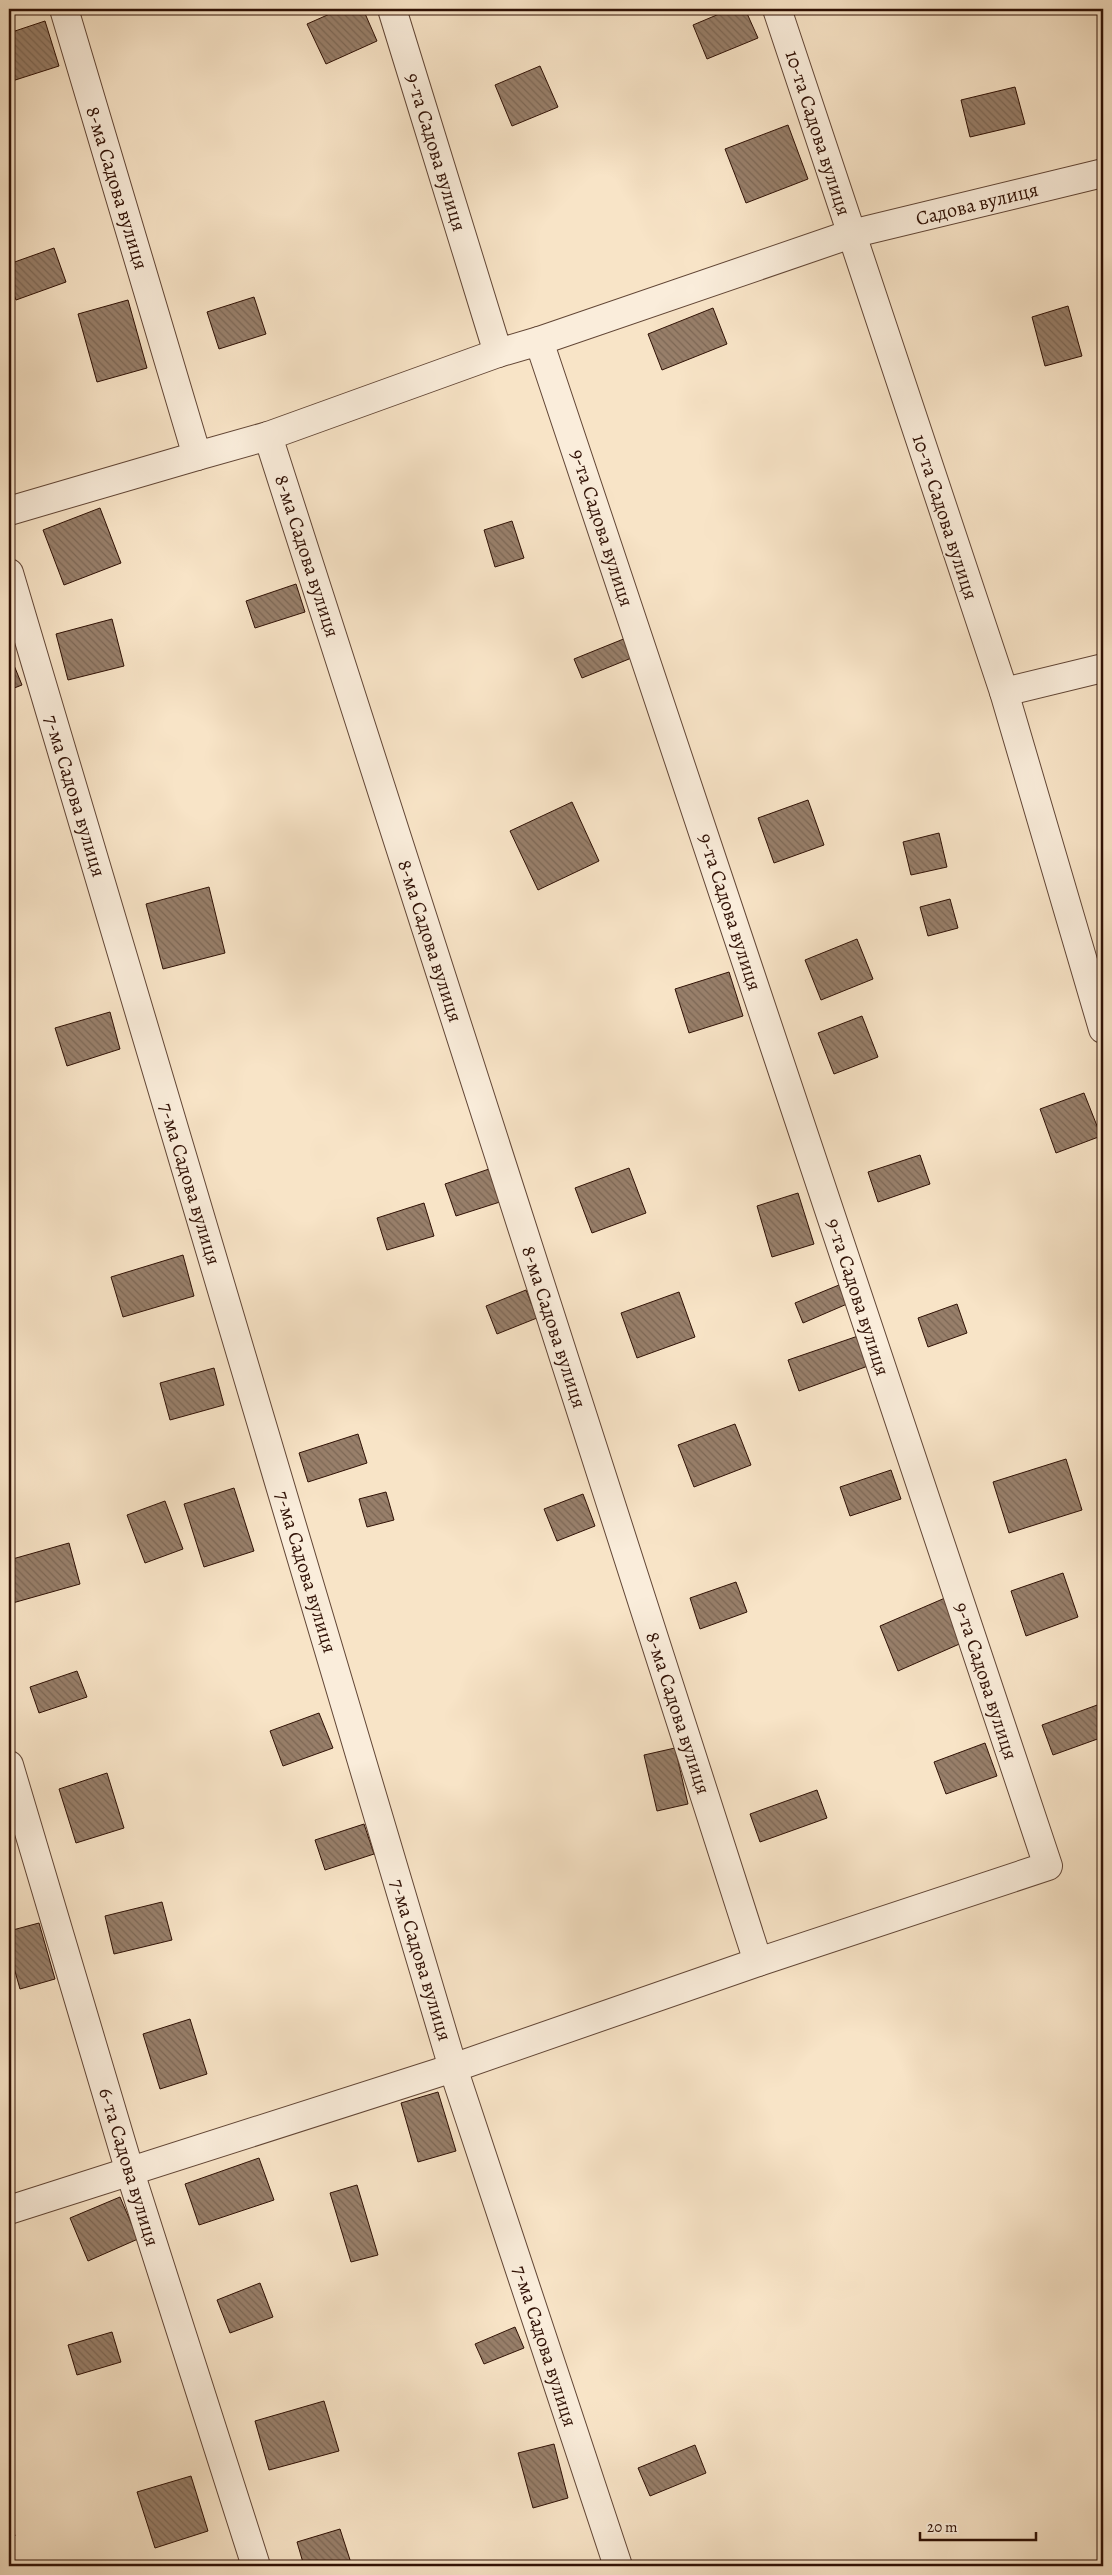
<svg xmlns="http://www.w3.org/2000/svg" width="1112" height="2575" viewBox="0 0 1112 2575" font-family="Alegreya,serif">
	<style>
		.building { fill: url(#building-back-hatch); stroke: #301105 }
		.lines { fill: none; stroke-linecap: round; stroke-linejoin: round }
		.minor-casing { stroke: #624636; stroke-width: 30 }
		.minor { stroke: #faeddb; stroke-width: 28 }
		.labels { text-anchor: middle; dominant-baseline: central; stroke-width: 4; stroke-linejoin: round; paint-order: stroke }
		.street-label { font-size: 20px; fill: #301105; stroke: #faeddb }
	</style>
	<defs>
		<pattern id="building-back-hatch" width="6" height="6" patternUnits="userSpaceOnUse" patternTransform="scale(1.25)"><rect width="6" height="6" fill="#987f6a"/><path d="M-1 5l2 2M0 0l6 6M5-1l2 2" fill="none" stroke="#7c6755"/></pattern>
	</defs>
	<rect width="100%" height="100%" fill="#f8e4c7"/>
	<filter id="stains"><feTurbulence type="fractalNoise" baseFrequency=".004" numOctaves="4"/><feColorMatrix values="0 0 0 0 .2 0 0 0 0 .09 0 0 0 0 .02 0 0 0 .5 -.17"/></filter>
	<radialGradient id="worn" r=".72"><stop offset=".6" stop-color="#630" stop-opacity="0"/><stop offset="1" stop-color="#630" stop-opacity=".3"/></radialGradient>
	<g class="building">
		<path d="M 341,9 L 363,9 L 377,41 L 326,64 L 307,24 Z"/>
		<path d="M 731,9 L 745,9 L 758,38 L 707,59 L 693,25 Z"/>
		<path d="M 45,21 L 59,66 L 9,82 L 9,33 Z"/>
		<path d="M 540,66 L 558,107 L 512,126 L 495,85 Z"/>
		<path d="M 1015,87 L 1025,124 L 970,137 L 961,100 Z"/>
		<path d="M 788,125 L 808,179 L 746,203 L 725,149 Z"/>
		<path d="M 54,248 L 66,282 L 16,300 L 9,281 L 9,264 Z"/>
		<path d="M 254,297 L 266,334 L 219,349 L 207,312 Z"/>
		<path d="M 128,300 L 147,368 L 97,382 L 78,314 Z"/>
		<path d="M 1068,306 L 1082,356 L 1045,366 L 1032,317 Z"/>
		<path d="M 713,308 L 727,344 L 662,370 L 648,334 Z"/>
		<path d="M 100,508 L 121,563 L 64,585 L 43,530 Z"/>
		<path d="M 512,521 L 524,558 L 495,567 L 484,530 Z"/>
		<path d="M 296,584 L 305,612 L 255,628 L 246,601 Z"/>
		<path d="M 112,619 L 124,666 L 68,680 L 56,634 Z"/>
		<path d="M 626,638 L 634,657 L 582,678 L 574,659 Z"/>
		<path d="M 11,658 L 22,685 L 9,690 L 9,659 Z"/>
		<path d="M 808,800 L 824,845 L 774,863 L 758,818 Z"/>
		<path d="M 572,802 L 599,861 L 538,890 L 510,831 Z"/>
		<path d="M 939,833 L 947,867 L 911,875 L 903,842 Z"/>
		<path d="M 209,887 L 225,953 L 163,969 L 146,904 Z"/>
		<path d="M 950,899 L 958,928 L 928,936 L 920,907 Z"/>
		<path d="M 857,939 L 873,979 L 821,1000 L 805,960 Z"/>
		<path d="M 729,972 L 743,1016 L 689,1033 L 675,989 Z"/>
		<path d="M 110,1012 L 120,1049 L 67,1066 L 55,1028 Z"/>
		<path d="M 862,1016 L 878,1057 L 834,1074 L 818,1033 Z"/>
		<path d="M 1084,1093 L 1101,1136 L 1056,1153 L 1040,1109 Z"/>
		<path d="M 920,1155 L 930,1184 L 878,1202 L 868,1172 Z"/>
		<path d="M 492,1168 L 503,1201 L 456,1216 L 445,1184 Z"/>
		<path d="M 629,1168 L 646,1213 L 592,1233 L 575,1188 Z"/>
		<path d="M 798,1193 L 814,1244 L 772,1257 L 757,1206 Z"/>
		<path d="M 424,1203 L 434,1236 L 387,1250 L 377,1218 Z"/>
		<path d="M 183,1255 L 194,1296 L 123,1317 L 111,1277 Z"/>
		<path d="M 839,1285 L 847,1304 L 803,1323 L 795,1303 Z"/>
		<path d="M 526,1290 L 537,1318 L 497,1334 L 486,1306 Z"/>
		<path d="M 679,1292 L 695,1337 L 637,1358 L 621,1313 Z"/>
		<path d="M 957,1304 L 967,1333 L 928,1347 L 918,1318 Z"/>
		<path d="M 858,1336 L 868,1366 L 799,1391 L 788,1360 Z"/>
		<path d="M 214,1368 L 224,1405 L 170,1420 L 160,1383 Z"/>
		<path d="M 735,1424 L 751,1465 L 694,1487 L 678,1445 Z"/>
		<path d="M 358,1434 L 367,1463 L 308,1482 L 299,1453 Z"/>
		<path d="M 1066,1459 L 1082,1510 L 1009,1533 L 993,1482 Z"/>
		<path d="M 891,1470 L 901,1499 L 850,1516 L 840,1487 Z"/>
		<path d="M 234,1488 L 254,1551 L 204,1567 L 184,1504 Z"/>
		<path d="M 386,1492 L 394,1520 L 367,1527 L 359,1499 Z"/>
		<path d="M 583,1494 L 595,1526 L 557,1541 L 544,1509 Z"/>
		<path d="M 165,1501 L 183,1549 L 145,1563 L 127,1515 Z"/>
		<path d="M 69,1543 L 80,1584 L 9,1604 L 9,1560 Z"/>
		<path d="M 1063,1573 L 1078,1617 L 1026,1636 L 1011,1591 Z"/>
		<path d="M 736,1582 L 747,1612 L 700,1629 L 690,1598 Z"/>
		<path d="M 945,1598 L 964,1642 L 898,1671 L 880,1626 Z"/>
		<path d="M 77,1671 L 87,1697 L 39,1713 L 30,1687 Z"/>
		<path d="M 1100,1704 L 1103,1713 L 1103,1737 L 1053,1755 L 1042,1725 Z"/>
		<path d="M 319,1713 L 333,1748 L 283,1766 L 270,1731 Z"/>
		<path d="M 985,1743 L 997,1776 L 946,1794 L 934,1762 Z"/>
		<path d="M 675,1748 L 688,1804 L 657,1811 L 644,1755 Z"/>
		<path d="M 107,1773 L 124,1828 L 76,1843 L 59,1789 Z"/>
		<path d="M 817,1790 L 827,1818 L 760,1842 L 750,1814 Z"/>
		<path d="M 364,1824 L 374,1854 L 325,1870 L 315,1840 Z"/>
		<path d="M 162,1902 L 172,1940 L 114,1954 L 105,1916 Z"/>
		<path d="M 39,1923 L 55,1979 L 20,1989 L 9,1950 L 9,1931 Z"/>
		<path d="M 190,2019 L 207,2074 L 160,2089 L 143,2034 Z"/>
		<path d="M 438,2092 L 456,2151 L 418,2162 L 401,2103 Z"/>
		<path d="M 259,2158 L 274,2200 L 199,2225 L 185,2184 Z"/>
		<path d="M 357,2185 L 378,2255 L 351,2262 L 330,2193 Z"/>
		<path d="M 120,2197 L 138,2239 L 88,2261 L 70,2218 Z"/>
		<path d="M 260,2283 L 273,2317 L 230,2333 L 217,2300 Z"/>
		<path d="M 515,2327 L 524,2348 L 484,2364 L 475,2344 Z"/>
		<path d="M 112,2332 L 121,2362 L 77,2375 L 68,2345 Z"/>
		<path d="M 324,2401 L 339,2451 L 269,2470 L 255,2421 Z"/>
		<path d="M 554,2444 L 568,2498 L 533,2508 L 518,2453 Z"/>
		<path d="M 695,2445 L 706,2473 L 650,2496 L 638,2468 Z"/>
		<path d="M 191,2476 L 208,2531 L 155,2548 L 137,2492 Z"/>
		<path d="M 9,2513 L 15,2536 L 9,2538 Z"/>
		<path d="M 340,2529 L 352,2566 L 304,2566 L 297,2542 Z"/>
	</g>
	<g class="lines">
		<g class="minor-casing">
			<g id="minor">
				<path d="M 64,9 L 197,456 L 268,436 L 758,1962"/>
				<path d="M 777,9 L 1004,692 L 1103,1029"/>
				<path d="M 539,341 L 851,234 L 1103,173"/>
				<path d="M 268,436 L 498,353"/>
				<path d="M 9,511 L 197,456"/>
				<path d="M 9,573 L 453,2068 L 618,2566"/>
				<path d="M 1004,692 L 1103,668"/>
				<path d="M 9,1765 L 130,2172 L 256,2566"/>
				<path d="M 9,2210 L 453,2068 L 758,1962 L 1048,1866 L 539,341 L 498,353 L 392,9"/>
			</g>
		</g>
		<use href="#minor" class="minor"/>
	</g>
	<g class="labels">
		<g class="street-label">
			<text transform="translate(818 133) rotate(72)">10-та Садова вулиця</text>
			<text transform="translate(436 152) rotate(73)">9-та Садова вулиця</text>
			<text transform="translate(117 188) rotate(73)">8-ма Садова вулиця</text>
			<text transform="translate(977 204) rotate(-14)">Садова вулиця</text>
			<text transform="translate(945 517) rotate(72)">10-та Садова вулиця</text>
			<text transform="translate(602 528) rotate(72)">9-та Садова вулиця</text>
			<text transform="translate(307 556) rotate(72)">8-ма Садова вулиця</text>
			<text transform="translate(75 796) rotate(73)">7-ма Садова вулиця</text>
			<text transform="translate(730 912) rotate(72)">9-та Садова вулиця</text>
			<text transform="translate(430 941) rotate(72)">8-ма Садова вулиця</text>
			<text transform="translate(190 1184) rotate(73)">7-ма Садова вулиця</text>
			<text transform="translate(858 1297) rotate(72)">9-та Садова вулиця</text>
			<text transform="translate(554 1327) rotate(72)">8-ма Садова вулиця</text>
			<text transform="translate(306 1572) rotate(73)">7-ма Садова вулиця</text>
			<text transform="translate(986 1681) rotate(72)">9-та Садова вулиця</text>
			<text transform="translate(678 1713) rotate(72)">8-ма Садова вулиця</text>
			<text transform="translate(421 1960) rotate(73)">7-ма Садова вулиця</text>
			<text transform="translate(129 2167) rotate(73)">6-та Садова вулиця</text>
			<text transform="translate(545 2346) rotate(72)">7-ма Садова вулиця</text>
		</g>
	</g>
	<rect width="1112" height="2575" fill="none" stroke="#f8e4c7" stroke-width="30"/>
	<rect x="10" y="10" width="1092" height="2555" fill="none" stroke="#301105" stroke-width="2.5"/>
	<rect x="15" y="15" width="1082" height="2545" fill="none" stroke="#301105"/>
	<path d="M920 2532v8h116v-8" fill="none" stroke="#301105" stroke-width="2.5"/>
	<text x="927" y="2532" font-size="15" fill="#301105" stroke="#faeddb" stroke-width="4" paint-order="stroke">20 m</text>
	<rect width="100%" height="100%" filter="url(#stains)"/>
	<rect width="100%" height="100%" fill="url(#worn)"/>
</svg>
